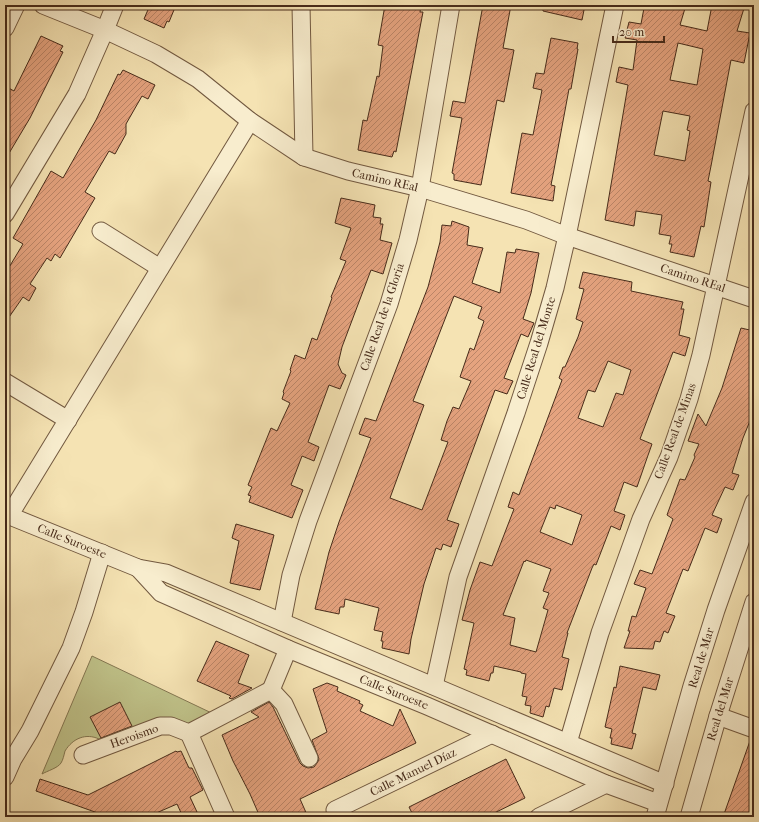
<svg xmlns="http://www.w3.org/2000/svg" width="759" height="822" viewBox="0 0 759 822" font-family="'IM FELL French Canon',serif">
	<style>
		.green { fill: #c0c38a; stroke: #847752 }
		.building { fill: url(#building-hatch); stroke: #472b1a; fill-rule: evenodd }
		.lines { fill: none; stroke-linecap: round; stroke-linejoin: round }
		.minor-casing { stroke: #725940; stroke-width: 19 }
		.minor { stroke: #f8edce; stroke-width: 17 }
		.labels { text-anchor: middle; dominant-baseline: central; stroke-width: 3; stroke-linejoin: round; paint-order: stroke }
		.street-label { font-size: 12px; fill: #472b1a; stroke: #f8edce }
	</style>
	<defs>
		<pattern id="building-hatch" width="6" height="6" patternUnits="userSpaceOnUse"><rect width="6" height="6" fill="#e5a37f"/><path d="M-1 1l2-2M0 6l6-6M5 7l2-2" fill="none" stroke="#bb8567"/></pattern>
	</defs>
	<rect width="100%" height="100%" fill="#f5e3b3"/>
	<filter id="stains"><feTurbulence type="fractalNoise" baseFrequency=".005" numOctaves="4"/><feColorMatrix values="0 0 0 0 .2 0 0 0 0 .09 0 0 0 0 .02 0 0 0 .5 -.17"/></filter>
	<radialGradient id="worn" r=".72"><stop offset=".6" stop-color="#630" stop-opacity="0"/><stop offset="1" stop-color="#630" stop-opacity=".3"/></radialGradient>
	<path class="green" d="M 92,656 L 220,717 L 196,730 L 163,718 L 99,739 C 86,733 73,738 65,751 C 64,755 63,760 61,763 C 58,768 47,771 42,774 Z"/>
	<g class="building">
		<path d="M 150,5 L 176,5 L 169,22 L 167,21 L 164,28 L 144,19 Z"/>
		<path d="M 385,5 L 421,5 L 420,12 L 423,12 L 396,152 L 394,151 L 392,157 L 358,150 L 363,120 L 367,121 L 377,76 L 379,77 L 383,46 L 378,45 Z"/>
		<path d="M 483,5 L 511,5 L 503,48 L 514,50 L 504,102 L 497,100 L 481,185 L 454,180 L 454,174 L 452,173 L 462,118 L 450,116 L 453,101 L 465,103 Z"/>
		<path d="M 543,5 L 585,5 L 582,20 L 543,11 Z"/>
		<path d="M 647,5 L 686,5 L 680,25 L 707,31 L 712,5 L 745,5 L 737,31 L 750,33 L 744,63 L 731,60 L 711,166 L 708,181 L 711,182 L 704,227 L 701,226 L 694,257 L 670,252 L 672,244 L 669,244 L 671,236 L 659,234 L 662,215 L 636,211 L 634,226 L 605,220 L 628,85 L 616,82 L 619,67 L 633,70 L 637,40 L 625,38 L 629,22 L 641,24 L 644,8 L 646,9 ZM 678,43 L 703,49 L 697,85 L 670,80 ZM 663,111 L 690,116 L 687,130 L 690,131 L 685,161 L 654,155 Z"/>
		<path d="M 41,36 L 63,46 L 60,51 L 63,52 L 30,118 L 5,160 L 5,86 L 14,91 Z"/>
		<path d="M 551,38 L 578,43 L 577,49 L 578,49 L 571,89 L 569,89 L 553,175 L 551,185 L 555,186 L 553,201 L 511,193 L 522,133 L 533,135 L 542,90 L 533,88 L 536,73 L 544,74 Z"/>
		<path d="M 123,70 L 155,85 L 148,99 L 142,96 L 126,124 L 126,134 L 115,154 L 109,151 L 85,192 L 95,198 L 60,258 L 55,254 L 51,261 L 47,258 L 30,284 L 36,288 L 29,301 L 23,297 L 5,323 L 5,274 L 23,244 L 13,238 L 51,171 L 63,178 L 96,120 L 118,74 L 120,75 Z"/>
		<path d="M 341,198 L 375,205 L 373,217 L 381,218 L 380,224 L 383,224 L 380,240 L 392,243 L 383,274 L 371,270 L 342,347 L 338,364 L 342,373 L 346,375 L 340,389 L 329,385 L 308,442 L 319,447 L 314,461 L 302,456 L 291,485 L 303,490 L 292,518 L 249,502 L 251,496 L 248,495 L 252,487 L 248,485 L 271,428 L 277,431 L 290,403 L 282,399 L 284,393 L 283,392 L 291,371 L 290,370 L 295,355 L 305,359 L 312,338 L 317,340 L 332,298 L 331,297 L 346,261 L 340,259 L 351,228 L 335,223 Z"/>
		<path d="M 452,221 L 469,227 L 467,245 L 483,248 L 472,283 L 500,293 L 507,252 L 515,253 L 516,249 L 539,253 L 531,293 L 523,319 L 534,323 L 528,337 L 521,334 L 504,378 L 513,381 L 507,394 L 495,390 L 447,520 L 459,524 L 451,547 L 443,544 L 441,550 L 436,548 L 424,584 L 411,639 L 409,654 L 382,648 L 383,641 L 381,641 L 383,632 L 374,630 L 379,608 L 345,599 L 344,607 L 340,607 L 339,614 L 315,609 L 329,552 L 339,522 L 371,438 L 359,434 L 365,418 L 376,421 L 428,287 L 440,242 L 442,225 L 451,226 ZM 454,296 L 482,307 L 478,318 L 484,321 L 474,350 L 470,348 L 460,377 L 471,381 L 459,409 L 453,407 L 447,421 L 441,440 L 448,442 L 422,510 L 390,498 L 424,405 L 413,401 Z"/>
		<path d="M 583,272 L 632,282 L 631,291 L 683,302 L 681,309 L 684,309 L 679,335 L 690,338 L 685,356 L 673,352 L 640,439 L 652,444 L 646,461 L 637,487 L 624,482 L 614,511 L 625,515 L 620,530 L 611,526 L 596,565 L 594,564 L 592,568 L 567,633 L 568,633 L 562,657 L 569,659 L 562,690 L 554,688 L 549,707 L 546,706 L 543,717 L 530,713 L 531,706 L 525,705 L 527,697 L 522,696 L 526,674 L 521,673 L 521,672 L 494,666 L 493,673 L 491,673 L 489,681 L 466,675 L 467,670 L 464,669 L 474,623 L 462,620 L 470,590 L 480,562 L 492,566 L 514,509 L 508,507 L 513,492 L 519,495 L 562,380 L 559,378 L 563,367 L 565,367 L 578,337 L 583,322 L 576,319 L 584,289 L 579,288 ZM 608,361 L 631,370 L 623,395 L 616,393 L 603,427 L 578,418 L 588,390 L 595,392 ZM 556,505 L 582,515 L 572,545 L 540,532 L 550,507 L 555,509 ZM 526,560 L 551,569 L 543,591 L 549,593 L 543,608 L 548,610 L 536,652 L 510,645 L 515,618 L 503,615 L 524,561 L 525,562 Z"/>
		<path d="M 741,328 L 754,331 L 754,411 L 743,438 L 732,473 L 739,475 L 733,490 L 725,487 L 712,515 L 722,519 L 717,533 L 705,528 L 688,571 L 683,569 L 666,613 L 675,616 L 668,633 L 664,631 L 660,642 L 655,641 L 653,649 L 624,648 L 630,631 L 628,631 L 632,616 L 636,617 L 646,588 L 634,584 L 640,570 L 652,574 L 673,519 L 667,515 L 680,479 L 685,480 L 695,457 L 694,455 L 699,444 L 688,441 L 698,414 L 706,426 L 722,388 Z"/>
		<path d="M 236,524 L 274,535 L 260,590 L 230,583 L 239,541 L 232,538 Z"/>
		<path d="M 216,641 L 249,655 L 238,683 L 252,688 L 232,699 L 229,698 L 231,696 L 197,681 Z"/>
		<path d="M 620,666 L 660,675 L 656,690 L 643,687 L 632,733 L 636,734 L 632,749 L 611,744 L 612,738 L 610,738 L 612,729 L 605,727 L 614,687 L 616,688 Z"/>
		<path d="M 327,683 L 338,687 L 337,691 L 360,701 L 359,703 L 363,705 L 360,711 L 393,726 L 400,709 L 416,743 L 300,799 L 308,817 L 260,817 L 250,794 L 233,761 L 222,735 L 259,717 L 251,712 L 269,702 L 273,707 L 300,763 L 303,766 L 308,768 L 314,767 L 317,763 L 319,759 L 312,740 L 327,732 L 313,689 Z"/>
		<path d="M 120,702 L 132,726 L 101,738 L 90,717 Z"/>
		<path d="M 751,738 L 754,739 L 754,817 L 723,817 Z"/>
		<path d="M 176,751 L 177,752 L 181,751 L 189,768 L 192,768 L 203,790 L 190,797 L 197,812 L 188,817 L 183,817 L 177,804 L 147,817 L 109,817 L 36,791 L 40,779 L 88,795 Z"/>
		<path d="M 506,759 L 525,798 L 486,817 L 414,817 L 409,807 Z"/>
	</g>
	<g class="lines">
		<g class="minor-casing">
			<g id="minor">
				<path d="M 43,5 L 105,30 L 156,54 L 198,79 L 250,121 L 304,157 L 348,171 L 420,188 L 526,220 L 567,236 L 754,299"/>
				<path d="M 301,5 L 304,157"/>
				<path d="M 5,28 L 16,5"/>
				<path d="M 5,214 L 77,94 L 105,30 L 115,5"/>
				<path d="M 101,231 L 160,268"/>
				<path d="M 5,382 L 68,420"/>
				<path d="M 5,514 L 138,568 L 166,573 L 665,784"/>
				<path d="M 9,516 L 250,121"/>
				<path d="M 138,568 L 161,593 L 288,649 L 427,706 L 606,784 L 658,803"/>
				<path d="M 282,622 L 291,575 L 308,521 L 389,304 L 408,240 L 420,188 L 451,5"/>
				<path d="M 434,686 L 458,577 L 516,413 L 539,343 L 555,288 L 567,236 L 615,5"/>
				<path d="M 271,690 L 284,704 L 309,758"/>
				<path d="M 271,690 L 288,649"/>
				<path d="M 718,716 L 754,729"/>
				<path d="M 189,733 L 226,817"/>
				<path d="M 568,743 L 600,633 L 641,519 L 669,457 L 689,399 L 701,355 L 754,111"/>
				<path d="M 83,755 L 160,726 L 171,726 L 189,733 L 271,690"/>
				<path d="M 5,777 L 13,759 L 30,731 L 71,648 L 84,612 L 102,553"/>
				<path d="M 335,810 L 492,734"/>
				<path d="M 539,817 L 606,784"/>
				<path d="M 655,817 L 692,686 L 716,610 L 754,502"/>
				<path d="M 689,817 L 718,716 L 754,602"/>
			</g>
		</g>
		<use href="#minor" class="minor"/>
	</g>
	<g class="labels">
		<g class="street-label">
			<text transform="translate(385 180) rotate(13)">Camino REal</text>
			<text transform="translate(693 278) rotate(18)">Camino REal</text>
			<text transform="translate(382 317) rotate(-71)">Calle Real de la Gloria</text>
			<text transform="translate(536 348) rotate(-73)">Calle Real del Monte</text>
			<text transform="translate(675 431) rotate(-70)">Calle Real de Minas</text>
			<text transform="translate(72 541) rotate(22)">Calle Suroeste</text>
			<text transform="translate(701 658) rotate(-73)">Real de Mar</text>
			<text transform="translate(394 692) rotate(22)">Calle Suroeste</text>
			<text transform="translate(720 709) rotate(-73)">Real del Mar</text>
			<text transform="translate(134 736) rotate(-20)">Heroismo</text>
			<text transform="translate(413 772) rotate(-26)">Calle Manuel Díaz</text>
		</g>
	</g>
	<rect width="759" height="822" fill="none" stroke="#f5e3b3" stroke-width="20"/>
	<rect x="6" y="6" width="747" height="810" fill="none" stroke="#472b1a" stroke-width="2"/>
	<rect x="10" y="10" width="739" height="802" fill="none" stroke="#472b1a"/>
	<path d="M613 36v6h51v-6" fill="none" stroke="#472b1a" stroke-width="2"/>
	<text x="619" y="36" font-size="12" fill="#472b1a" stroke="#f8edce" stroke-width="3" paint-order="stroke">20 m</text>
	<rect width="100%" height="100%" filter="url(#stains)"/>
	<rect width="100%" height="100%" fill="url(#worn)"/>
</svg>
